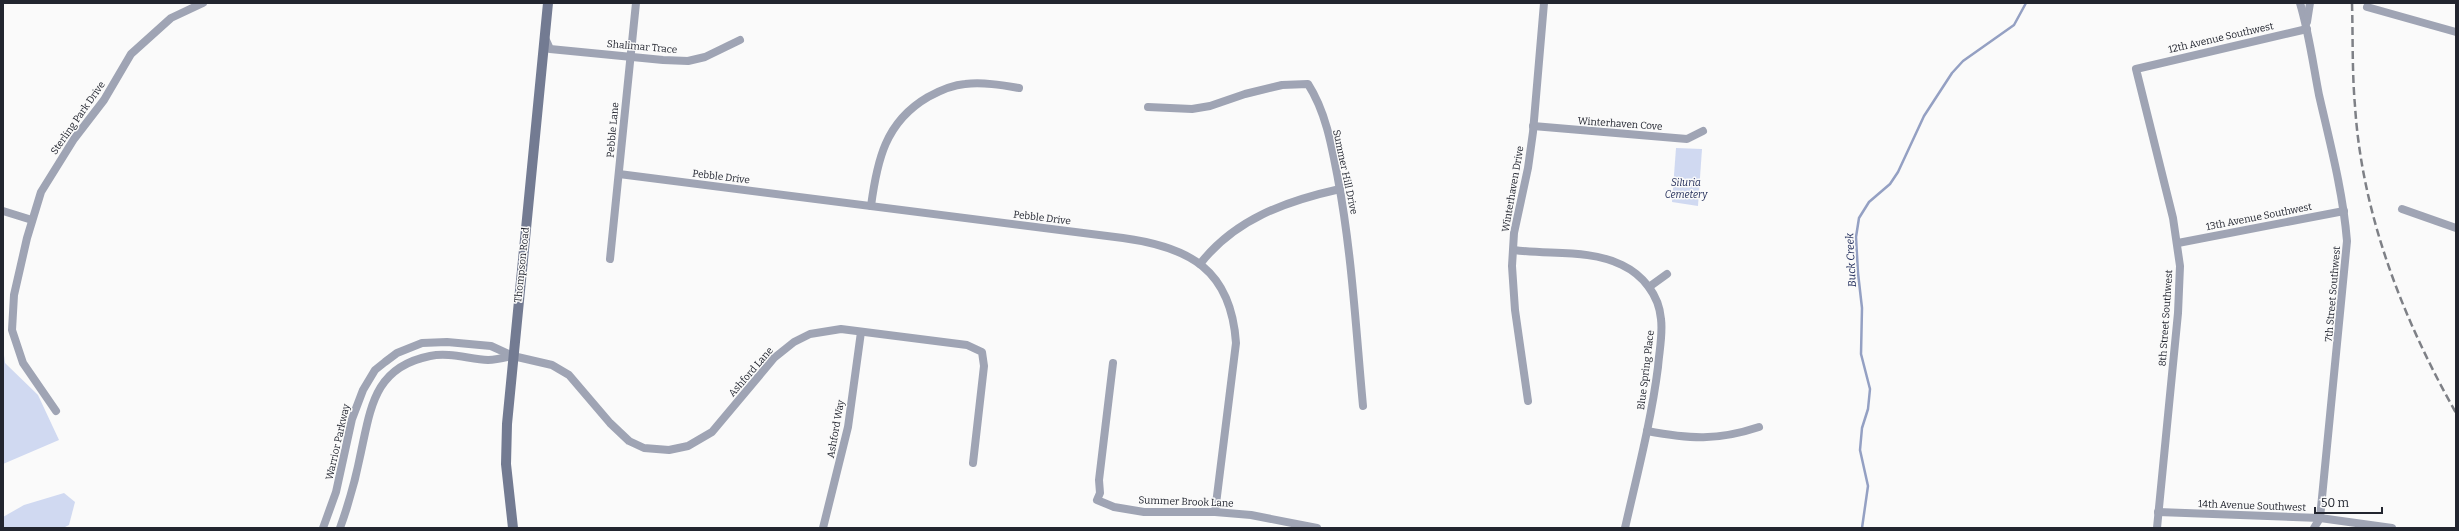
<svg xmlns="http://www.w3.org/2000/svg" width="2459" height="531" viewBox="0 0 2459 531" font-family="Bitter,serif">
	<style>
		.green { fill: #d0d9f1 }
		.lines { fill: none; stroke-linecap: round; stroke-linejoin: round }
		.stream { stroke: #94a0c3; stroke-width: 2.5 }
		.street { stroke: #9fa4b4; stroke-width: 8 }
		.secondary { stroke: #737b92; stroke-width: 10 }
		.rail { stroke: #7e8086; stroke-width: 2.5; stroke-dasharray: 8 4; stroke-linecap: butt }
		.labels { text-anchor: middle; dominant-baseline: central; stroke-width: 3; stroke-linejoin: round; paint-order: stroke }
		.street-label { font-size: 10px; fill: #22252f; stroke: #fafafa }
		.park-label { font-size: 10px; font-style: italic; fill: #1c2754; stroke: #fafafa }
		.water-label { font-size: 11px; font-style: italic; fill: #232f5d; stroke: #fafafa }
	</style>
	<rect width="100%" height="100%" fill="#fafafa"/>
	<g class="green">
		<path d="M 1676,148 L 1702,149 L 1698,206 L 1672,202 Z"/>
		<path d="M 3,347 L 5,363 L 38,395 L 59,440 L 3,464 Z"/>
		<path d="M 64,493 L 75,502 L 69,525 L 63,528 L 3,528 L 3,517 L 24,505 Z"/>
	</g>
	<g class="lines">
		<path class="stream" d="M 1862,528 L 1868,486 L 1860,450 L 1862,428 L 1868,409 L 1870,389 L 1861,354 L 1862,308 L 1858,273 L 1856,237 L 1859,218 L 1869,202 L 1890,184 L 1898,172 L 1924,116 L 1952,73 L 1963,61 L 2014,25 L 2026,3"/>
		<g class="street">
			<path d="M 2300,3 C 2309,33 2313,64 2319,95 C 2330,143 2343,192 2347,241 L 2320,518 L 2314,528"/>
			<path d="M 2367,7 L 2456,32"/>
			<path d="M 2307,22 L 2310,3"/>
			<path d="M 545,38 L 550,49 L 663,60 L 688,61 L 705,57 L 740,40"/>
			<path d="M 1148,107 L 1192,109 L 1210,106 L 1245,94 L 1282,85 L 1308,84 C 1326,112 1332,147 1338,179 C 1352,254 1356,331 1363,406"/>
			<path d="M 1533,126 L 1687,139 L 1703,131"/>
			<path d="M 619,174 L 1123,238 C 1189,247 1231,269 1236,343 L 1215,512"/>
			<path d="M 871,206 C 877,161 885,122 928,97 C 939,91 951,85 965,84 C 983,82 1001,85 1019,88"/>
			<path d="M 2402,209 L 2456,228"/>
			<path d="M 3,211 L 32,220"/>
			<path d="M 2178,243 L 2344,211"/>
			<path d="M 1514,250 C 1549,255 1590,249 1622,265 C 1643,275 1659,295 1661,319 C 1663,335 1659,352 1658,367 C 1651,422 1637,475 1625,528"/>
			<path d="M 610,259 L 636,3"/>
			<path d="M 1200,264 C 1235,219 1286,201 1340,189"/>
			<path d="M 1649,287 L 1667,274"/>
			<path d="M 1113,363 L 1099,480 L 1100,493 L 1097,500 L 1114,507 L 1144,512 L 1215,512 L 1251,515 L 1317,528"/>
			<path d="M 1528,401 L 1515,310 L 1512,266 L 1514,233 L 1528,168 L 1533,132 L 1544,3"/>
			<path d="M 56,411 L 23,363 L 12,330 L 14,295 L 27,238 L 41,192 L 74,139 L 104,100 L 131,54 L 171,18 L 203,3"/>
			<path d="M 1647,431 C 1690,439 1717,441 1759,427"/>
			<path d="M 2158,512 L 2320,518 L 2392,528"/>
			<path d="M 323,528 L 336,492 L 352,419 L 363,390 L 375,370 L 385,362 L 397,353 L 422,343 L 447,342 L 491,346 L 513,356 L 552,365 L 569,375 L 610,423 L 629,441 L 644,448 L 669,450 L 688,446 L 712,432 L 774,358 L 794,342 L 810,334 L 841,329 L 967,345 L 982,352 L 984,366 L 973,463"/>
			<path d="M 340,528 C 349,503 356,478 361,452 C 371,406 375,367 430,356 C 449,352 469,359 488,360 C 496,360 504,358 512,356"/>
			<path d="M 823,528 L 848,427 L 861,332"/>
			<path d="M 2157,528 L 2178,313 L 2180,266 L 2173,218 L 2136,69 L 2307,29"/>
		</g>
		<path class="secondary" d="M 513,528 L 506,464 L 507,424 L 548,3"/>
		<path class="rail" d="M 2352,3 C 2353,37 2352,72 2355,106 C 2362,215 2403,319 2456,413"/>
	</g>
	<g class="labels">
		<g class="street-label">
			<text transform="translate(2221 38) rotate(-13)">12th Avenue Southwest</text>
			<text transform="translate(642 47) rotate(5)">Shalimar Trace</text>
			<text transform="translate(78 118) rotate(-55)">Sterling Park Drive</text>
			<text transform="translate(1620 124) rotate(4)">Winterhaven Cove</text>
			<text transform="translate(613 130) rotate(-85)">Pebble Lane</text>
			<text transform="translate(1345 172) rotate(78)">Summer Hill Drive</text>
			<text transform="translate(721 177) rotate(7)">Pebble Drive</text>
			<text transform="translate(1513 189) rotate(-80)">Winterhaven Drive</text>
			<text transform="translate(2259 217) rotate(-11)">13th Avenue Southwest</text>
			<text transform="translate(1042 218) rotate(7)">Pebble Drive</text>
			<text transform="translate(522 265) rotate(-84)">Thompson Road</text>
			<text transform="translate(2333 294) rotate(-85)">7th Street Southwest</text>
			<text transform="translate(2166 318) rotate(-86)">8th Street Southwest</text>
			<text transform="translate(1646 370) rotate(-83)">Blue Spring Place</text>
			<text transform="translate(751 372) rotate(-49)">Ashford Lane</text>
			<text transform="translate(836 429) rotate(-80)">Ashford Way</text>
			<text transform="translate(338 442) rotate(-77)">Warrior Parkway</text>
			<text transform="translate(1186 502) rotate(2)">Summer Brook Lane</text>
			<text transform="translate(2252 506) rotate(2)">14th Avenue Southwest</text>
		</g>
		<g class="park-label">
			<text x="1686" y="183">Siluria<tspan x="1686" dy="12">Cemetery</tspan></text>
		</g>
		<g class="water-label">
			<text transform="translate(1851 260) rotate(-93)">Buck Creek</text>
		</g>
	</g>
	<rect width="2459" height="531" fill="none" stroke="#22252f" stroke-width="8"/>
	<path d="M2315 507v6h67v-6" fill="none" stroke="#22252f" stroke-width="2"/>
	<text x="2321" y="507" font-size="12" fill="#22252f" stroke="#fafafa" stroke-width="3" paint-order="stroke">50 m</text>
</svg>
